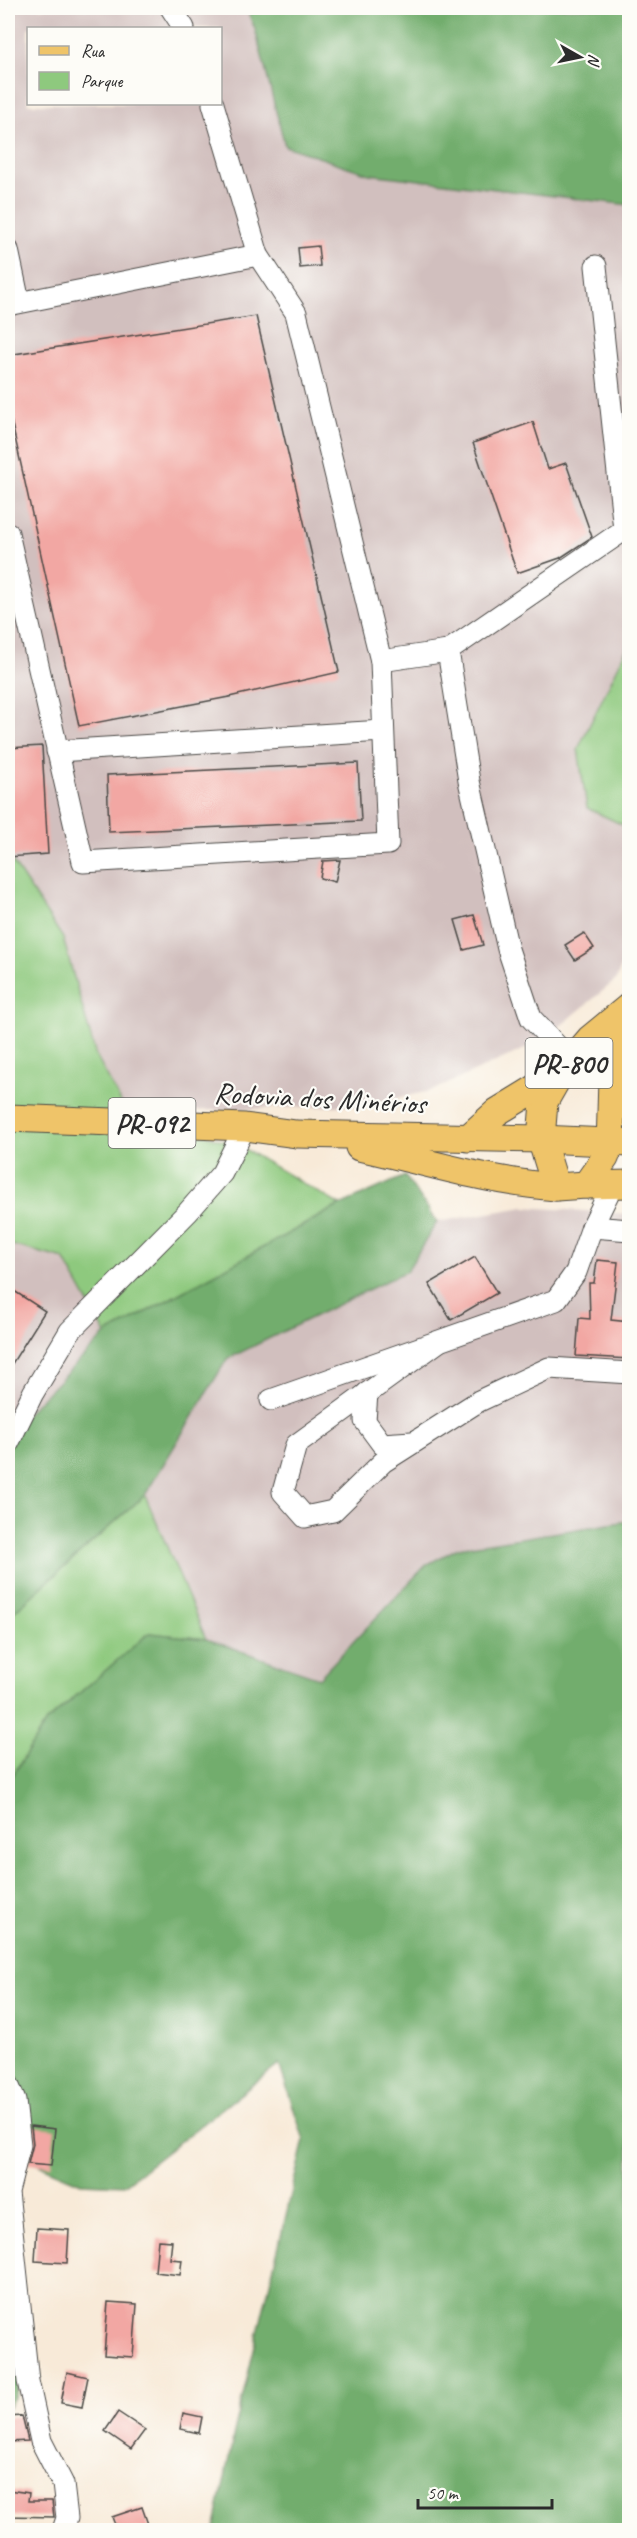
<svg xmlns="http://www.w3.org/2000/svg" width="637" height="2538" viewBox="0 0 637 2538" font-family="Caveat,sans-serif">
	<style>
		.industrial { fill: #d1bfbe; fill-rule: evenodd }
		.green { fill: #8ec97e; stroke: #5c7a54; stroke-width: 1.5 }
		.forest { fill: #72ad6d; stroke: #4e6c4c; stroke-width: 1.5 }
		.building { fill: #f2a7a3 }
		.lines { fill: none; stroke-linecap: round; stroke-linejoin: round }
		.minor-casing { stroke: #4a4845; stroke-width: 23 }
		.major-casing { stroke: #4a4845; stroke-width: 29 }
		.minor { stroke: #fff; stroke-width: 21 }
		.major { stroke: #efc469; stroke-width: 27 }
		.labels { text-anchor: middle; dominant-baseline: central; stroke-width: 4.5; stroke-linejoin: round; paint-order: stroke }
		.shield { fill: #fdfcf7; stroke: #6a6a68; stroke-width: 1.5 }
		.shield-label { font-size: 28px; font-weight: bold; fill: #2b2b2b }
		.street-label { font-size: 30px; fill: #2b2b2b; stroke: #fdfcf7 }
	</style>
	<rect width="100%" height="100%" fill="#fdfcf7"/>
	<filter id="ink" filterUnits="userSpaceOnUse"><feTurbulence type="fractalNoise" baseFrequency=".0167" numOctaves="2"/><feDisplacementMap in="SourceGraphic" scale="12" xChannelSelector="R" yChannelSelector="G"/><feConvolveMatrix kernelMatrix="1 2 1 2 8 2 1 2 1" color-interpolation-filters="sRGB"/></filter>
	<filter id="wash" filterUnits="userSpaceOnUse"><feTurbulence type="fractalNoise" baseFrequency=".008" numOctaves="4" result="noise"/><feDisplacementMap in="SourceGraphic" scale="24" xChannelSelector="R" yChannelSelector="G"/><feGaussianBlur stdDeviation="1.35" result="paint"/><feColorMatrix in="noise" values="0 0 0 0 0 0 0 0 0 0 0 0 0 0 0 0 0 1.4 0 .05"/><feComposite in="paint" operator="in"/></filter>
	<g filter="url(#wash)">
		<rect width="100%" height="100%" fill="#f8ead8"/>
		<g class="industrial">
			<path d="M 8,8 L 246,8 L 255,29 L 369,174 L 629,205 L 629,644 L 578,749 L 587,808 L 629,828 L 629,944 L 616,980 L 542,1041 L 434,1090 L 366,1105 L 127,1113 L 96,1056 L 63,938 L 8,855 ZM 28,28 L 220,28 L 220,104 L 28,104 Z"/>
			<path d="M 524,1207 L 629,1214 L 629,1521 L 458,1548 L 426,1565 L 319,1678 L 206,1639 L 145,1495 L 227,1359 L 407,1271 L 437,1222 Z"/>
			<path d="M 8,1244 L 64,1259 L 106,1334 L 8,1432 Z"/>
		</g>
		<g class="green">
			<path d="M 629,644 L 629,828 L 587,808 L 578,749 Z"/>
			<path d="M 8,855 L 63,938 L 96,1056 L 127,1113 L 236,1144 L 340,1205 L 106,1334 L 64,1259 L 8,1244 Z"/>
			<path d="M 145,1495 L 206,1639 L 149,1633 L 46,1722 L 8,1783 L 8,1617 Z"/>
		</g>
		<g class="forest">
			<path d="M 246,8 L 629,8 L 629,205 L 369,174 L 285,146 L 255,29 Z"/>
			<path d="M 405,1176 L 437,1222 L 407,1271 L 227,1359 L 145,1495 L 8,1617 L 8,1432 L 106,1334 L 340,1205 Z"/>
			<path d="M 629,1521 L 629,2530 L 214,2530 L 234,2433 L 304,2140 L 279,2064 L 124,2185 L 81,2183 L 8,2152 L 8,1783 L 46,1722 L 149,1633 L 206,1639 L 319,1678 L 426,1565 L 458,1548 Z"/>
			<path d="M 8,2278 L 18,2283 L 33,2328 L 17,2391 L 8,2409 Z"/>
		</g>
		<g id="blocks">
			<g class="building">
				<path d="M 318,246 L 320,266 L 300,268 L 298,248 Z"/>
				<path d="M 256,316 L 339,672 L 229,697 L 79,726 L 8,406 L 8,355 Z"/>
				<path d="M 533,422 L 548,469 L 566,463 L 592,537 L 560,558 L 517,573 L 473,443 Z"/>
				<path d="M 42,746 L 48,854 L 8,857 L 8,748 Z"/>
				<path d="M 358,763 L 361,821 L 109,832 L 107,775 Z"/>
				<path d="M 340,860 L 335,882 L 320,878 L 323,861 Z"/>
				<path d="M 474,915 L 483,945 L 464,950 L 455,920 Z"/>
				<path d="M 584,933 L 594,948 L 575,960 L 565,945 Z"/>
				<path d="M 475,1257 L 497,1293 L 451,1320 L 429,1284 Z"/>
				<path d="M 597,1260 L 618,1262 L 611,1320 L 630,1322 L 630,1359 L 576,1356 L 579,1318 L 590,1319 L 589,1283 L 594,1283 Z"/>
				<path d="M 8,1287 L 45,1311 L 8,1370 Z"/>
				<path d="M 31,2126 L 55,2129 L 51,2166 L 28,2164 L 33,2144 Z"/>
				<path d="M 37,2228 L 69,2230 L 67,2263 L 35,2261 Z"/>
				<path d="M 158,2240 L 172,2241 L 170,2259 L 182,2260 L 180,2275 L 155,2272 Z"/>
				<path d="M 108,2302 L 137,2304 L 133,2357 L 104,2355 Z"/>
				<path d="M 67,2372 L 88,2377 L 82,2407 L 61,2403 Z"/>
				<path d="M 118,2412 L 145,2430 L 131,2449 L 105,2431 Z"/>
				<path d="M 183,2413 L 202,2417 L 199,2433 L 180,2429 Z"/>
				<path d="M 22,2416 L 28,2441 L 8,2442 L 8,2417 Z"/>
				<path d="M 8,2490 L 29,2493 L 28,2501 L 52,2501 L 54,2517 L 8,2516 Z"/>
				<path d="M 142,2507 L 150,2530 L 117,2530 L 112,2517 Z"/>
			</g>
		</g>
	</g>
	<g filter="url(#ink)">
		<use href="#blocks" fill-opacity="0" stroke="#4a4845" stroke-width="1.5"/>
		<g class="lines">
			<g class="minor-casing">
				<g id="minor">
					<path d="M 171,8 L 184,28"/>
					<path d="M 8,250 L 19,302"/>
					<path d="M 8,305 L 258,255"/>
					<path d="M 8,533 L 83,862 L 388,844 L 381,661 L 296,313 L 258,255 L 213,104"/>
					<path d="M 448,651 L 469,781 L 508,949 L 531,1018 L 571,1061"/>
					<path d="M 381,661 L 448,651 L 624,530 L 596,266"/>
					<path d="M 57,751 L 383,731"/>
					<path d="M 592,1227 L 630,1230"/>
					<path d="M 438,1342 L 296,1445 L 283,1492 L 305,1517 L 333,1511 L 383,1462 L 479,1401 L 549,1368 L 630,1373"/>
					<path d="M 367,1393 L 365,1421 L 382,1444 L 412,1442"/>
					<path d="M 271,1400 L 556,1300 L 576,1272 L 592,1227 L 613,1184"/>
					<path d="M 8,1444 L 33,1393 L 70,1331 L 188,1212 L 222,1173 L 245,1127"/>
					<path d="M 8,2084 L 15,2101 L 20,2145 L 8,2192 L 28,2381 L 41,2441 L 63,2484 L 67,2518 L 63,2530"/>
				</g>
			</g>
			<g class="major-casing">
				<g id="major">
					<path d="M 630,1006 L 590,1039 L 560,1074 L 544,1102 L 541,1139 L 556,1187 L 586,1185 L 605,1158 L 610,1146 L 613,1046 L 630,1010"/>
					<path d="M 8,1118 L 245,1127 L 296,1134 L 541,1139 L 630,1143"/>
					<path d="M 468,1138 L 497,1112 L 556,1076"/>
					<path d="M 359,1147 C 425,1161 488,1182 556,1187"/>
					<path d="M 586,1185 L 630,1184"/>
				</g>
			</g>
			<use href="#minor" class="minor"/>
			<use href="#major" class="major"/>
		</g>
	</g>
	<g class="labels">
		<g class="shield">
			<rect x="525.5" y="1038" width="87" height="50" rx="4.5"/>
			<rect x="108.5" y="1098" width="87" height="50" rx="4.5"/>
		</g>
		<g class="shield-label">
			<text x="569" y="1063">PR-800</text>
			<text x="152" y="1123">PR-092</text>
		</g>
		<g class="street-label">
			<text transform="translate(320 1098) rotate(3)">Rodovia dos Minérios</text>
		</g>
	</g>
	<rect width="637" height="2538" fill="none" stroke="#fdfcf7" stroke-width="30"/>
	<rect x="27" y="27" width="195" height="78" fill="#fdfcf7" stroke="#a9a8a5" stroke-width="1.5"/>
	<rect x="39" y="46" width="30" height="9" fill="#efc469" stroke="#a9a8a5" stroke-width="1.5"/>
	<text x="81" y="57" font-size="18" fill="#2b2b2b">Rua</text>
	<rect x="39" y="72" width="30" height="18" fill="#8ec97e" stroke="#a9a8a5" stroke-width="1.5"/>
	<text x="81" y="87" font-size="18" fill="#2b2b2b">Parque</text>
	<g transform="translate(580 57) rotate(99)" stroke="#fdfcf7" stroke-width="4.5" paint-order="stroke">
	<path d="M0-4.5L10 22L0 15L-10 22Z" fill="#2b2b2b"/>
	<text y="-9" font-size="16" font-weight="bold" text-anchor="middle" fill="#2b2b2b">N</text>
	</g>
	<path d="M418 2499v9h134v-9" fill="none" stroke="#2b2b2b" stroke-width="3"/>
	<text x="427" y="2499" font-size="18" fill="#2b2b2b" stroke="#fdfcf7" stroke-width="4.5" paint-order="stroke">50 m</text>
</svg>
